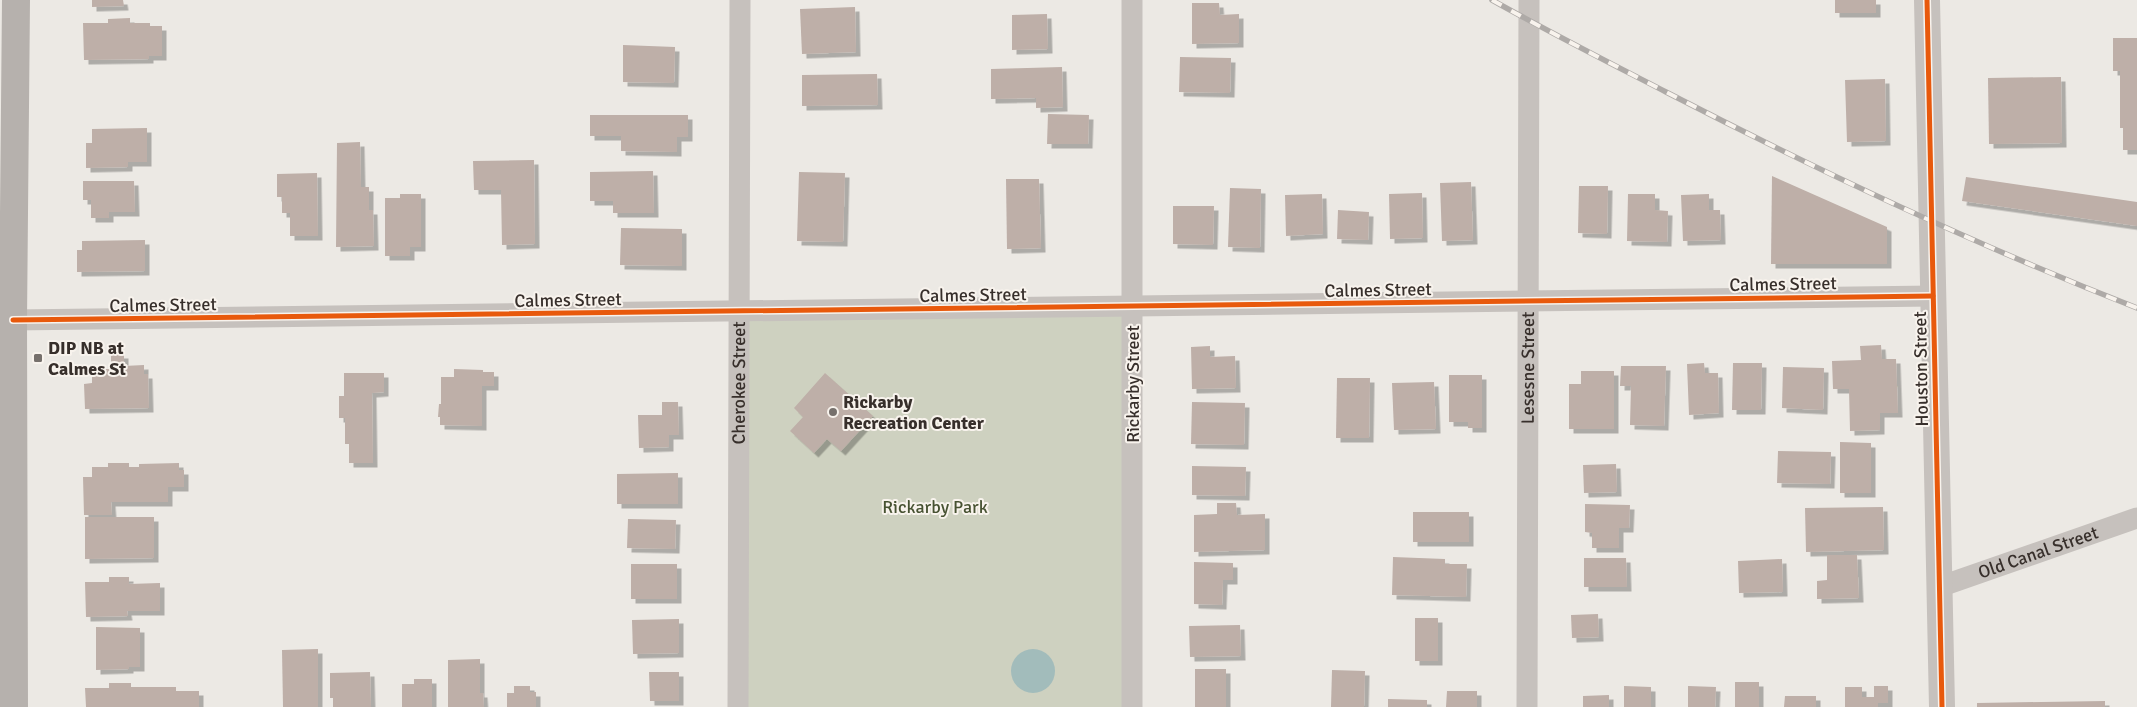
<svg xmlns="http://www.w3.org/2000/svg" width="2137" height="707" viewBox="0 0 2137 707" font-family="Signika,sans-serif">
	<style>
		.green { fill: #ced1c0 }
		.water { fill: #a2bcbb }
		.building { fill: #beafa8; filter: url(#shadow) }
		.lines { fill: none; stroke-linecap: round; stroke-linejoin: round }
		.minor { stroke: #c6c1bd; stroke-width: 21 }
		.tertiary { stroke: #c6c1bd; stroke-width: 26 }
		.secondary { stroke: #b6b1ad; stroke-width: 28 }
		.rail-casing { stroke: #aeaaa7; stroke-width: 5.5 }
		.rail { stroke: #f8f3ed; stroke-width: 4; stroke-dasharray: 11; stroke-linecap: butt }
		.cycleway-casing { stroke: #f8f3ed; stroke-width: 8 }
		.cycleway { stroke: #e8590c; stroke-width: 5 }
		.poi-dot { fill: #76706c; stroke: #f8f3ed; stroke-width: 2 }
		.labels { text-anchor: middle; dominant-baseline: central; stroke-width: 4; stroke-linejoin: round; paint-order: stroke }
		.street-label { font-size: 18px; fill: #372f2b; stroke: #f8f3ed }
		.poi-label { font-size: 18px; font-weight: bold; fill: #372f2b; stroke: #f8f3ed; text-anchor: start }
		.park-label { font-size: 18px; fill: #475232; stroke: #f8f3ed }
	</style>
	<defs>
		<filter id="shadow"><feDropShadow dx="4.5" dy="4.5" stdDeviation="0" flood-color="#0004"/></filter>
	</defs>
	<rect width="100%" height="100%" fill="#ece9e4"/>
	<path class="green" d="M 1133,307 L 1132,707 L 738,707 L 740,312 Z"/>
	<circle class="water" cx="1033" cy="671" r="22"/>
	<g class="building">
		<path d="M 92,0 L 123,0 L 124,6 L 92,7 Z"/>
		<rect x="1835" y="0" width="41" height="13"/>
		<path d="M 1192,3 L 1219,3 L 1220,15 L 1239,14 L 1239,43 L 1192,44 Z"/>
		<path d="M 855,7 L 856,52 L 802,54 L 800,9 Z"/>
		<path d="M 1047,14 L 1048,49 L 1012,50 L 1012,15 Z"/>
		<path d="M 130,18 L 130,23 L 150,23 L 150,26 L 162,26 L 162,56 L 149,56 L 149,59 L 84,60 L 83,23 L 108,23 L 108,19 Z"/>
		<path d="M 2113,38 L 2137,38 L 2137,150 L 2123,150 L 2123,128 L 2120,128 L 2120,71 L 2113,71 Z"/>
		<path d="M 623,45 L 675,47 L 674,83 L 623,82 Z"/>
		<path d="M 1180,57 L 1231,58 L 1230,93 L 1179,92 Z"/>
		<path d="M 1062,67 L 1063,107 L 1036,108 L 1036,98 L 991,99 L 991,69 Z"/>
		<path d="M 877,74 L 878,105 L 802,106 L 802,75 Z"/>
		<path d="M 2061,77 L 2062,143 L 1989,144 L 1988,78 Z"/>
		<path d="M 1885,79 L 1886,141 L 1847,142 L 1845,80 Z"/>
		<path d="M 1048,114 L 1089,115 L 1088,144 L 1047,144 Z"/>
		<path d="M 590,115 L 688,115 L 688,137 L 677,137 L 677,152 L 621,151 L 621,136 L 590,136 Z"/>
		<path d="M 147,128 L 147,162 L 128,162 L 128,167 L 86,168 L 86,143 L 92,143 L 92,129 Z"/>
		<path d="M 360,142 L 361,187 L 369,187 L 369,210 L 373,210 L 374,246 L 336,247 L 337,143 Z"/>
		<path d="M 534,160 L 535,244 L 502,245 L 501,190 L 474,190 L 473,161 Z"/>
		<path d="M 653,171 L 654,213 L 613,213 L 613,201 L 590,201 L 590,172 Z"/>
		<path d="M 799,172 L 845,173 L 843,242 L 797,241 Z"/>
		<path d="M 317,173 L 318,236 L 290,236 L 290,213 L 282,213 L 282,197 L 277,197 L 277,174 Z"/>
		<path d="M 1772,176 L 1887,227 L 1887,264 L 1771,264 Z"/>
		<path d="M 1966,177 L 2137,202 L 2137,226 L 1962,201 Z"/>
		<path d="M 1006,179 L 1039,179 L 1041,248 L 1007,249 Z"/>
		<path d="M 83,181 L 134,181 L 135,212 L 109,212 L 109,218 L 91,218 L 91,200 L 83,200 Z"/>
		<path d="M 1471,182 L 1473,240 L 1442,241 L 1440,183 Z"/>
		<path d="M 1579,186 L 1608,186 L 1607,234 L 1578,233 Z"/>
		<path d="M 1230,188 L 1261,189 L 1260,248 L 1228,247 Z"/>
		<path d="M 1422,193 L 1423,238 L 1390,239 L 1389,194 Z"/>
		<path d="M 400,194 L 421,194 L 421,247 L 410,247 L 410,256 L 385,256 L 385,198 L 400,198 Z"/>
		<path d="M 1322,194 L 1323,234 L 1286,236 L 1285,195 Z"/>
		<path d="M 1628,194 L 1655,194 L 1655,210 L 1668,211 L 1667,242 L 1627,241 Z"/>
		<path d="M 1709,194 L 1709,210 L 1720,210 L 1721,240 L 1683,241 L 1681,195 Z"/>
		<path d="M 1173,206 L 1214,206 L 1213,245 L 1173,244 Z"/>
		<path d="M 1338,210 L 1369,212 L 1368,240 L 1337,239 Z"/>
		<path d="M 621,228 L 682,229 L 682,266 L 620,265 Z"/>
		<path d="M 145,240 L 145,271 L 77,272 L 77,250 L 82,250 L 82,241 Z"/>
		<path d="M 1881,345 L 1882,359 L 1896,359 L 1898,413 L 1880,413 L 1880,430 L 1850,431 L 1849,389 L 1833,389 L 1832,361 L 1861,360 L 1860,346 Z"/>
		<path d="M 1210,346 L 1210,357 L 1235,356 L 1236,388 L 1192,389 L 1191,347 Z"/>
		<path d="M 111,354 L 124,354 L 124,366 L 144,365 L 144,374 L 148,374 L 149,408 L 85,409 L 84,384 L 92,383 L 92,369 L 111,369 Z"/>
		<path d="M 1704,363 L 1705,373 L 1718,373 L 1719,413 L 1689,415 L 1687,364 Z"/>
		<path d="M 1733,363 L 1762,363 L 1761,410 L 1732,410 Z"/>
		<path d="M 1621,366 L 1666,366 L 1664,426 L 1630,425 L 1631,386 L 1620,386 Z"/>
		<path d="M 1783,367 L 1824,368 L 1823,410 L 1782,408 Z"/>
		<path d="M 454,369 L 483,370 L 483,372 L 494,372 L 494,386 L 482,386 L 482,426 L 440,425 L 440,417 L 438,417 L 439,404 L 441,404 L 441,377 L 454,377 Z"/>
		<path d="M 1581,371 L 1614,371 L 1614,429 L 1569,429 L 1569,384 L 1581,384 Z"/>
		<path d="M 344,373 L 384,373 L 384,392 L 372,393 L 373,463 L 349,463 L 349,444 L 345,444 L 345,418 L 339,418 L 339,396 L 344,396 Z"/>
		<path d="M 825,373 L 873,416 L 841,451 L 827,439 L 814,453 L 790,431 L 803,417 L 794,408 Z"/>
		<path d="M 1449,375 L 1482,375 L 1482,428 L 1468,428 L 1468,422 L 1449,422 Z"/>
		<path d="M 1337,378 L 1370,378 L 1369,438 L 1336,438 Z"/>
		<path d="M 1434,382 L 1436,429 L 1394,430 L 1392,383 Z"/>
		<path d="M 662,402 L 678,402 L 679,435 L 669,435 L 669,447 L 639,448 L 638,415 L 662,415 Z"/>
		<path d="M 1192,402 L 1245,403 L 1244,445 L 1191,444 Z"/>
		<path d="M 1840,442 L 1871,443 L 1871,493 L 1840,493 Z"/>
		<path d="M 1778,451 L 1831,452 L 1830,484 L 1777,483 Z"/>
		<path d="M 108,463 L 129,463 L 129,467 L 139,467 L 139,464 L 179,463 L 179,470 L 184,470 L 184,487 L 168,487 L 168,502 L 111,502 L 112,515 L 84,515 L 83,477 L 92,477 L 92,467 L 108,467 Z"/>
		<path d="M 1616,464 L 1617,492 L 1584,493 L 1583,465 Z"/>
		<path d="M 1192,466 L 1246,467 L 1245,496 L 1192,495 Z"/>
		<path d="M 678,473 L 678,504 L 617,504 L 617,474 Z"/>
		<path d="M 1217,503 L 1236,503 L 1237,515 L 1265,514 L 1265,550 L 1194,552 L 1194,515 L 1217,514 Z"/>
		<path d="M 1585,504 L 1630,505 L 1629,528 L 1619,528 L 1619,548 L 1592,548 L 1592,533 L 1585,532 Z"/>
		<path d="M 1883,507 L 1884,550 L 1806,552 L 1805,508 Z"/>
		<rect x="1413" y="512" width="56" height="30"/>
		<path d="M 85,517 L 154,517 L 154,558 L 85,559 Z"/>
		<path d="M 628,519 L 676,520 L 675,549 L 627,548 Z"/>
		<path d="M 1827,555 L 1857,555 L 1859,598 L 1817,599 L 1817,581 L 1827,580 Z"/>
		<path d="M 1393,557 L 1445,559 L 1445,564 L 1467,564 L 1466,597 L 1392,595 Z"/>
		<path d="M 1584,558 L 1626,558 L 1627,587 L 1584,587 Z"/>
		<path d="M 1782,559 L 1783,592 L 1739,593 L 1738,561 Z"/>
		<path d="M 1194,562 L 1233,563 L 1233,580 L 1223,580 L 1222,605 L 1194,604 Z"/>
		<rect x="631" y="564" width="46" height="35"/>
		<path d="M 109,577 L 129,577 L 129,584 L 160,583 L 160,611 L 127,611 L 128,616 L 86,617 L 85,582 L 109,582 Z"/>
		<path d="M 1598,614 L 1599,637 L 1572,638 L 1571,615 Z"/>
		<rect x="1415" y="618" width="23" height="43"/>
		<path d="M 679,619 L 679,653 L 633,654 L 632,620 Z"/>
		<path d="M 1240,625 L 1241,656 L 1190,657 L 1189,626 Z"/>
		<path d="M 96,627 L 140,628 L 140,667 L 129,667 L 129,669 L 96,670 Z"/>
		<path d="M 318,649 L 318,707 L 283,707 L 282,650 Z"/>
		<path d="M 480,659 L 480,693 L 483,693 L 484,707 L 448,707 L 448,660 Z"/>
		<rect x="1195" y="669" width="31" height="38"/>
		<path d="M 1332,670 L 1365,671 L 1364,707 L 1331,707 Z"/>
		<path d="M 370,672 L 371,707 L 333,707 L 333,698 L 330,698 L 330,673 Z"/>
		<path d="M 649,672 L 679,672 L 679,701 L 650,701 Z"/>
		<path d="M 414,679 L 432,679 L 432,707 L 402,707 L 402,684 L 414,684 Z"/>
		<rect x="1735" y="682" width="24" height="25"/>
		<path d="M 109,683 L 131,683 L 131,687 L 176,687 L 176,691 L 199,691 L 199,707 L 86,707 L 85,688 L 109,688 Z"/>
		<path d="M 514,686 L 530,686 L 530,692 L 536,692 L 536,707 L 507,707 L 507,693 L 514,693 Z"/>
		<path d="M 1624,686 L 1651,687 L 1651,707 L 1624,707 Z"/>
		<path d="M 1688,686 L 1716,687 L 1715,707 L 1688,707 Z"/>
		<path d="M 1874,686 L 1888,686 L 1888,703 L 1878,703 L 1878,707 L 1845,707 L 1845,687 L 1862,687 L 1862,697 L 1874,697 Z"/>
		<path d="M 1447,691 L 1477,691 L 1477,707 L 1446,707 Z"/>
		<path d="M 1609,695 L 1609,707 L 1583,707 L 1583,696 Z"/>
		<path d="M 1785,696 L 1816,696 L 1816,707 L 1784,707 Z"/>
		<path d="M 1388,699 L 1427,700 L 1427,707 L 1388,707 Z"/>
		<path d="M 2105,701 L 2105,707 L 1977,707 L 1977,703 Z"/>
	</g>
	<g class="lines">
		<g class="minor">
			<path d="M 13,320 L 1933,296"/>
			<path id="s1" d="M 1939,587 L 2137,518"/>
			<path id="s2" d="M 738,707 L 740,0"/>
			<path d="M 1132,707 L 1132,0"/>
			<path id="s3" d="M 1527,707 L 1529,0"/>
		</g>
		<path class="tertiary" d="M 1927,0 L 1942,707"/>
		<path class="secondary" d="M 14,707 L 13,320 L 16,0"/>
		<g class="rail-casing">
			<path id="rail" d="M 1492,0 C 1549,32 1608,62 1666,92 C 1819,171 1976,245 2137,308"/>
		</g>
		<use href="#rail" class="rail"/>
		<g class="cycleway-casing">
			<g id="cycleway">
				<path d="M 1927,0 L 1942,707"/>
				<path d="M 13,320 L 1933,296"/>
			</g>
		</g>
		<use href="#cycleway" class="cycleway"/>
	</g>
	<g class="poi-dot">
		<rect x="33" y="353" width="10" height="10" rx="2.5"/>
		<circle cx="833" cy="412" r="5"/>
	</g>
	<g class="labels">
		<g class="street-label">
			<text transform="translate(1783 284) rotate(-1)">Calmes Street</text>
			<text transform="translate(1378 290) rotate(-1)">Calmes Street</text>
			<text transform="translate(973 295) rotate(-1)">Calmes Street</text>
			<text transform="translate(568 300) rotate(-1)">Calmes Street</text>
			<text transform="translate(163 305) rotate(-1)">Calmes Street</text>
			<text stroke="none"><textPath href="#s3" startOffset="339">Lesesne Street</textPath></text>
			<text transform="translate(1921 369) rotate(-91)">Houston Street</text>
			<text stroke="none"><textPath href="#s2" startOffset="324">Cherokee Street</textPath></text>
			<text transform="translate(1133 384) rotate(-90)">Rickarby Street</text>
			<text stroke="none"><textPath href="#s1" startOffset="105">Old Canal Street</textPath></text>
		</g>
		<g class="poi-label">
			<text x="48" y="348">DIP NB at<tspan x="48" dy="21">Calmes St</tspan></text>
			<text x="843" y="402">Rickarby<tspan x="843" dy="21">Recreation Center</tspan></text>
		</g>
		<g class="park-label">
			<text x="935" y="507">Rickarby Park</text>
		</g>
	</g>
</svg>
